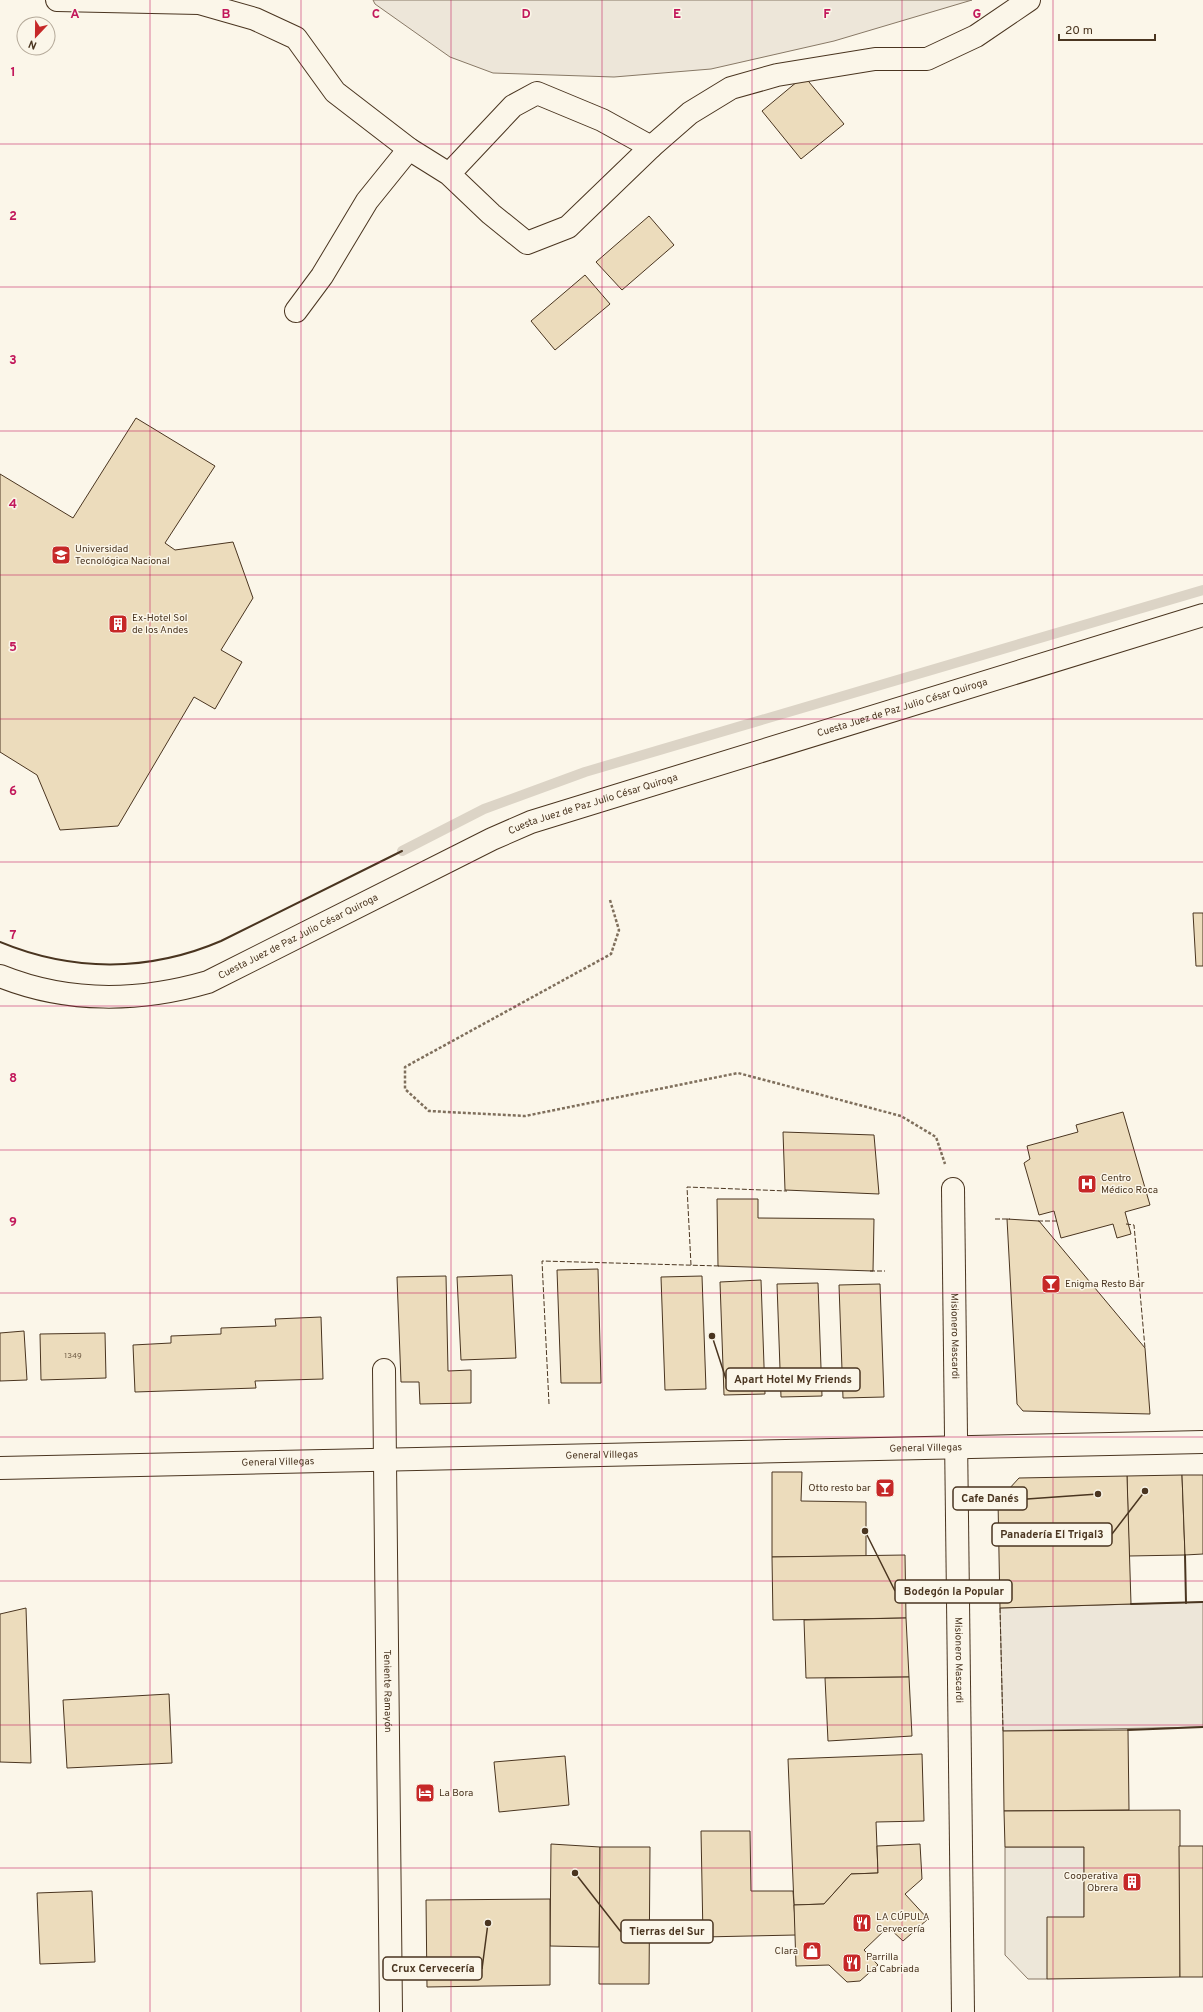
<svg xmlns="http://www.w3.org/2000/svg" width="1203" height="2012" viewBox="0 0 1203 2012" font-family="Overpass,sans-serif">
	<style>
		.green { fill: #ede6d9; stroke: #887966 }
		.parking { fill: #ede7d9; stroke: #887966 }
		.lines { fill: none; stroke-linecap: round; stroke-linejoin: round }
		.stream { stroke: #dcd4c6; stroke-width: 10 }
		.building { fill: #ecdcbc; stroke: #4a3520 }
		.minor-casing { stroke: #4a3520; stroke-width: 24 }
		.major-casing { stroke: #4a3520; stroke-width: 24 }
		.path { stroke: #7f6f5c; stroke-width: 2.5; stroke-dasharray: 3 2; stroke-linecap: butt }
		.minor { stroke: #fbf6e9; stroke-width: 22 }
		.major { stroke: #fbf6e9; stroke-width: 22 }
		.fence { stroke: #4a3520; stroke-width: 1; stroke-dasharray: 5 2; stroke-linecap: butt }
		.wall { stroke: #4a3520; stroke-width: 2 }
		.grid { fill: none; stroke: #c2185b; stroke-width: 1; stroke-opacity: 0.55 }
		.labels { text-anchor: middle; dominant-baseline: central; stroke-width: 3; stroke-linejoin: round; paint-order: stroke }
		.number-label { font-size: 8px; fill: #725f47 }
		.poi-label { font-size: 10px; fill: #4a3520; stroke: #fbf6e9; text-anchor: start }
		.street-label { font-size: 10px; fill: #4a3520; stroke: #fbf6e9 }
		.grid-label { font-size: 13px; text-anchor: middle; font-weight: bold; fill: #c2185b; stroke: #fbf6e9; stroke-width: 3; stroke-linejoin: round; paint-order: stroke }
		.leader { fill: none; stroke: #4a3520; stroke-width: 1.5 }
		.callout-dot { fill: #4a3520; stroke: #fbf6e9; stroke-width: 1.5 }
		.callout { fill: #fbf6e9; stroke: #4a3520; stroke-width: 1.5 }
		.callout-label { font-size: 11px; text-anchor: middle; font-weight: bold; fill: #4a3520 }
	</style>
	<rect width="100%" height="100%" fill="#fbf6e9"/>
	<g class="green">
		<path d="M 373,0 L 972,0 L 834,41 L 711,69 L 614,77 L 493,73 L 450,57 L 375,4 Z"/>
		<path d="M 1203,1602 L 1203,1727 L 1003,1731 L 1000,1608 Z"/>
	</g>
	<path class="parking" d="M 1005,1847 L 1084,1847 L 1084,1917 L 1047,1979 L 1028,1979 L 1005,1955 Z"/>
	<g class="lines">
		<path class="stream" d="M 402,851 L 484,809 L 585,772 L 1203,590"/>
	</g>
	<g class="building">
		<path d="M 804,76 L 844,124 L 801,159 L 762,111 Z"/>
		<path d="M 649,216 L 674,245 L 622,290 L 596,262 Z"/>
		<path d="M 585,275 L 610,304 L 555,350 L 531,321 Z"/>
		<path d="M 136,418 L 215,466 L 165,543 L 175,550 L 233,542 L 253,598 L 221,650 L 242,662 L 215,709 L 194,697 L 118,826 L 60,830 L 37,775 L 0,752 L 0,474 L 73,518 Z"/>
		<path d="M 1193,913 L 1203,913 L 1203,966 L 1196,966 Z"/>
		<path d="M 1123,1112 L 1150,1205 L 1125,1212 L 1131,1234 L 1117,1238 L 1113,1224 L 1061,1238 L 1054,1211 L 1039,1215 L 1024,1163 L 1030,1159 L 1027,1146 L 1078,1132 L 1076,1125 Z"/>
		<path d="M 783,1132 L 874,1135 L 879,1194 L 785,1190 Z"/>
		<path d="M 717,1199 L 758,1199 L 758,1218 L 874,1219 L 873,1271 L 718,1266 Z"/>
		<path d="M 1007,1219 L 1039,1221 L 1145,1348 L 1150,1414 L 1023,1411 L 1017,1404 Z"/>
		<path d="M 598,1269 L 601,1383 L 561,1383 L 557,1270 Z"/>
		<path d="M 512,1275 L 516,1358 L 461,1360 L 457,1277 Z"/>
		<path d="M 446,1276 L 448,1371 L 471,1370 L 471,1403 L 420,1404 L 419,1382 L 401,1382 L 397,1277 Z"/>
		<path d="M 702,1276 L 706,1389 L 665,1390 L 661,1277 Z"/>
		<path d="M 761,1280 L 765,1394 L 724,1395 L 720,1282 Z"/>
		<path d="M 818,1283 L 822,1396 L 781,1397 L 777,1284 Z"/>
		<path d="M 880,1284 L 884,1397 L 843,1398 L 839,1285 Z"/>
		<path d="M 321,1317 L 323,1379 L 255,1381 L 256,1388 L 135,1392 L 133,1345 L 171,1343 L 171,1336 L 221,1334 L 221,1328 L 276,1326 L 275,1319 Z"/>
		<path d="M 24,1331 L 27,1380 L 0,1381 L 0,1333 Z"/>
		<path d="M 105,1333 L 106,1378 L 41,1380 L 40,1334 Z"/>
		<path d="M 772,1472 L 802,1472 L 801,1501 L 866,1502 L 866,1556 L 772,1557 Z"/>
		<path d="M 1182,1475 L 1185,1555 L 1129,1556 L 1127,1476 Z"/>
		<path d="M 1182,1475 L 1203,1475 L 1203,1554 L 1185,1555 Z"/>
		<path d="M 1127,1476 L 1131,1604 L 1000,1608 L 998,1501 L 1019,1478 Z"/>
		<path d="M 905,1555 L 906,1618 L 773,1620 L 772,1557 Z"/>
		<path d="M 26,1608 L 31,1763 L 0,1762 L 0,1614 Z"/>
		<path d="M 906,1618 L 909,1677 L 806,1678 L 804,1620 Z"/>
		<path d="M 909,1677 L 912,1736 L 828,1741 L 825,1678 Z"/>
		<path d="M 169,1694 L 172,1763 L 67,1768 L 63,1700 Z"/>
		<path d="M 1128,1730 L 1129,1810 L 1004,1811 L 1003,1731 Z"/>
		<path d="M 922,1754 L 924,1821 L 876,1822 L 878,1873 L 851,1874 L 824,1904 L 794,1905 L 788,1759 Z"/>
		<path d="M 565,1756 L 569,1805 L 499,1812 L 494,1762 Z"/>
		<path d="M 1180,1810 L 1180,1977 L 1047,1979 L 1047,1917 L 1084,1917 L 1084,1847 L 1005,1847 L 1004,1811 Z"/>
		<path d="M 701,1831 L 750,1831 L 751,1891 L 793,1891 L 796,1935 L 703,1937 Z"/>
		<path d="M 551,1844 L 600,1847 L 599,1947 L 550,1946 Z"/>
		<path d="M 920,1844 L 922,1879 L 905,1894 L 928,1919 L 903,1941 L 888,1927 L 864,1950 L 878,1965 L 860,1981 L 847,1982 L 829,1965 L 796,1966 L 794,1905 L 824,1904 L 851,1874 L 878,1873 L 877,1846 Z"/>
		<path d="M 1179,1846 L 1203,1846 L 1203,1977 L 1180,1977 Z"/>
		<path d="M 600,1847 L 650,1847 L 649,1984 L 599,1984 Z"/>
		<path d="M 92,1891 L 95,1962 L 40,1964 L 37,1893 Z"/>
		<path d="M 550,1899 L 550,1985 L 427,1987 L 426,1900 Z"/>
	</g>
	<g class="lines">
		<g class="minor-casing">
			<g id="minor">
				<path d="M 57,0 L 199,3 L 255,19 L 296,38 L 335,92 L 409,149 L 449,174 L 491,214 L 527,243 L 568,227 L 651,147 L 602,120 L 537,93 L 513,106 L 449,174"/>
				<path d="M 651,147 L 690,113 L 731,88 L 777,75 L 875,59 L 927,59 L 976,36 L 1029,0"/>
				<path d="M 296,311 L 322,276 L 367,201 L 409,149"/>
				<path id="s1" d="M 0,976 C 67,1003 139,1002 208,982 L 492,839 L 531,822 L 1203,615"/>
				<path id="s2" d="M 953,1189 L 963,2012"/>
				<path id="s3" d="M 384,1370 L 391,2012"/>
			</g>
		</g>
		<g class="major-casing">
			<g id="major">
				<path id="s4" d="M 0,1468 L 1203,1442"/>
			</g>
		</g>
		<path class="path" d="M 610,900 L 619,930 L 611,954 L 405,1067 L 405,1089 L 429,1111 L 525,1116 L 738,1073 L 901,1116 L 936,1137 L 945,1164"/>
		<use href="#minor" class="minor"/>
		<use href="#major" class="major"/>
		<g class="fence">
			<path d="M 995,1219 L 1010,1219"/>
			<path d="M 1038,1221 L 1058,1221"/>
			<path d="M 1126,1224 L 1134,1225 L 1145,1348"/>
			<path d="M 691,1265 L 687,1187 L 787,1191"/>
			<path d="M 870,1271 L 885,1271"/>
			<path d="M 549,1404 L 542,1261 L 720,1266"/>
			<path d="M 1000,1608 L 1003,1731"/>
		</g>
		<g class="wall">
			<path d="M 0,942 C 72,972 149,972 221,941 L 402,851"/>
			<path d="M 1185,1555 L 1186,1603"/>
			<path d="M 1131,1604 L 1203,1602"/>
			<path d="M 1128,1730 L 1203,1727"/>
		</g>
	</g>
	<path class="grid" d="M 150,0 L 150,2012M 301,0 L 301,2012M 451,0 L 451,2012M 602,0 L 602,2012M 752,0 L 752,2012M 902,0 L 902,2012M 1053,0 L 1053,2012M 0,144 L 1203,144M 0,287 L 1203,287M 0,431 L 1203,431M 0,575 L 1203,575M 0,719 L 1203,719M 0,862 L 1203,862M 0,1006 L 1203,1006M 0,1150 L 1203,1150M 0,1293 L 1203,1293M 0,1437 L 1203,1437M 0,1581 L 1203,1581M 0,1725 L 1203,1725M 0,1868 L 1203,1868"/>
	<defs>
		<g id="university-square" transform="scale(1)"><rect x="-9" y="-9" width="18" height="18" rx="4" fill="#c62828" stroke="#fbf6e9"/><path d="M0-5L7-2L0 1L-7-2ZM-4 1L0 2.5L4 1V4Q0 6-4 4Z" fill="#fff"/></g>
		<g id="building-square" transform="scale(1)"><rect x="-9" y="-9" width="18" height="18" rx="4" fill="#c62828" stroke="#fbf6e9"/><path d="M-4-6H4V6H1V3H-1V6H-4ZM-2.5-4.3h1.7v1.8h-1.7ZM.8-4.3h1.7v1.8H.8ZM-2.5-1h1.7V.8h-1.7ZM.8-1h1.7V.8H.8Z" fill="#fff"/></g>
		<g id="hospital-square" transform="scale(1)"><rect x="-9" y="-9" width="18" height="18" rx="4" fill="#c62828" stroke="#fbf6e9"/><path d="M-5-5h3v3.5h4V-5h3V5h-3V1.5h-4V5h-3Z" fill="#fff"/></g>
		<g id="bar-square" transform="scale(1)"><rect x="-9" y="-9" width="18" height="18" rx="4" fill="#c62828" stroke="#fbf6e9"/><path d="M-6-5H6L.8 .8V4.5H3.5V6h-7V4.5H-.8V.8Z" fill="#fff"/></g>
		<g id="hotel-square" transform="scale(1)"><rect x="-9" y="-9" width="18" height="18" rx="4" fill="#c62828" stroke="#fbf6e9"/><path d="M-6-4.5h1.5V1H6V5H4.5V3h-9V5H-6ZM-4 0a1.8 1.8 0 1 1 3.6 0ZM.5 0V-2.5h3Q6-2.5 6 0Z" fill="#fff"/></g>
		<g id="restaurant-square" transform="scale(1)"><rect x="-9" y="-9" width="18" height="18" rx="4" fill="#c62828" stroke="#fbf6e9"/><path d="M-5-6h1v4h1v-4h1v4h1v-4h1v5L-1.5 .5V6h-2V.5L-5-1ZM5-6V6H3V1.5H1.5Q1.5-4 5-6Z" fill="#fff"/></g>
		<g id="shop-square" transform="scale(1)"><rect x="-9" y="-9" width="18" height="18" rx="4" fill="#c62828" stroke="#fbf6e9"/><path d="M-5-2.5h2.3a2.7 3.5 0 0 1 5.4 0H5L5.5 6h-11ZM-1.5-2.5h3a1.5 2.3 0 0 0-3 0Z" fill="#fff"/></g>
	</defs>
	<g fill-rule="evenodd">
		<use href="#university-square" x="61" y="555"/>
		<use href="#building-square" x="118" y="624"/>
		<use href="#hospital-square" x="1087" y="1184"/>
		<use href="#bar-square" x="1051" y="1284"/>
		<use href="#bar-square" x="885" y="1488"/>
		<use href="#hotel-square" x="425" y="1793"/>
		<use href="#building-square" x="1132" y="1882"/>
		<use href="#restaurant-square" x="862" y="1923"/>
		<use href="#shop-square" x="812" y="1951"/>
		<use href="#restaurant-square" x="852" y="1963"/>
	</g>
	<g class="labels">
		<g class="number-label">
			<text x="73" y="1356">1349</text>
		</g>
		<g class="poi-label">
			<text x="75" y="549">Universidad<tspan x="75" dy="12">Tecnológica Nacional</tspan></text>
			<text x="132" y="618">Ex-Hotel Sol<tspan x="132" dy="12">de los Andes</tspan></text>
			<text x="1101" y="1178">Centro<tspan x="1101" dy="12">Médico Roca</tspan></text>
			<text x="1065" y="1284">Enigma Resto Bar</text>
			<text x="871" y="1488" text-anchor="end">Otto resto bar</text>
			<text x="439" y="1793">La Bora</text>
			<text x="1118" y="1876" text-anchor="end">Cooperativa<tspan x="1118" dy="12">Obrera</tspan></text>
			<text x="876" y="1917">LA CÚPULA<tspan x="876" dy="12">Cervecería</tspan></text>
			<text x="798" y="1951" text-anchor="end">Clara</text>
			<text x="866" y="1957">Parrilla<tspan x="866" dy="12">La Cabriada</tspan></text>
		</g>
		<g class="street-label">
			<text stroke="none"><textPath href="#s1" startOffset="961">Cuesta Juez de Paz Julio César Quiroga</textPath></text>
			<text stroke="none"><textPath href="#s1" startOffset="637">Cuesta Juez de Paz Julio César Quiroga</textPath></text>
			<text stroke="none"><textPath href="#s1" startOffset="313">Cuesta Juez de Paz Julio César Quiroga</textPath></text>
			<text stroke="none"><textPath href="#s2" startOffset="147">Misionero Mascardi</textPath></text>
			<text stroke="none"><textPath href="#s4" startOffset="926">General Villegas</textPath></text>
			<text stroke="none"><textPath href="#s4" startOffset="602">General Villegas</textPath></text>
			<text stroke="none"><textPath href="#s4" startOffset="278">General Villegas</textPath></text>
			<text stroke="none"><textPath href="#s2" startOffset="471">Misionero Mascardi</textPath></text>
			<text stroke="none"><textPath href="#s3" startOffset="321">Teniente Ramayón</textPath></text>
		</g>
	</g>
	<g class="grid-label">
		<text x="75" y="18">A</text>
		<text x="226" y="18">B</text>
		<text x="376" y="18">C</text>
		<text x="526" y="18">D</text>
		<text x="677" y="18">E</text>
		<text x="827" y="18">F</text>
		<text x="977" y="18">G</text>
		<text x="13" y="76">1</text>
		<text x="13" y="220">2</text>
		<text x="13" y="364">3</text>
		<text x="13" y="508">4</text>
		<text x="13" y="651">5</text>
		<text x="13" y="795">6</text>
		<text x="13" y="939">7</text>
		<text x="13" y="1082">8</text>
		<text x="13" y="1226">9</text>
	</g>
	<path class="leader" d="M712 1336L726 1379M1098 1494L1027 1499M1145 1491L1112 1534M865 1531L895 1591M575 1873L621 1932M488 1923L482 1969"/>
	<g class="callout-dot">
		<circle cx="712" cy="1336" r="4"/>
		<circle cx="1098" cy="1494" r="4"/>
		<circle cx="1145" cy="1491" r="4"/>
		<circle cx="865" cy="1531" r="4"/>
		<circle cx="575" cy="1873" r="4"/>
		<circle cx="488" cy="1923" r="4"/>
	</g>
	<g class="callout">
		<rect x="726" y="1368" width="134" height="23" rx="4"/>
		<rect x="953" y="1487" width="74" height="23" rx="4"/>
		<rect x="992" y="1523" width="120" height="23" rx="4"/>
		<rect x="895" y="1580" width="117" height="23" rx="4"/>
		<rect x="621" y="1920" width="92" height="23" rx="4"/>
		<rect x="383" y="1957" width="99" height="23" rx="4"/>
	</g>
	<g class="callout-label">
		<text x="793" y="1383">Apart Hotel My Friends</text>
		<text x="990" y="1502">Cafe Danés</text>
		<text x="1052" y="1538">Panadería El Trigal3</text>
		<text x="954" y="1595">Bodegón la Popular</text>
		<text x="667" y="1935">Tierras del Sur</text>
		<text x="433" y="1972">Crux Cervecería</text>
	</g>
	<g transform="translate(36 36) rotate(202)"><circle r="19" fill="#fbf6e9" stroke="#b4a999"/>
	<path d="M0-3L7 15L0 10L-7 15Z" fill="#c62828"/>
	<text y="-6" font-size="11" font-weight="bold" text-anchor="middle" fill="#4a3520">N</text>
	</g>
	<path d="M1059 34v6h96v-6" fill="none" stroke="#4a3520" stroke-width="2"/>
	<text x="1065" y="34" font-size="12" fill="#4a3520" stroke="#fbf6e9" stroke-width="3" paint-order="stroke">20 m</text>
</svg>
